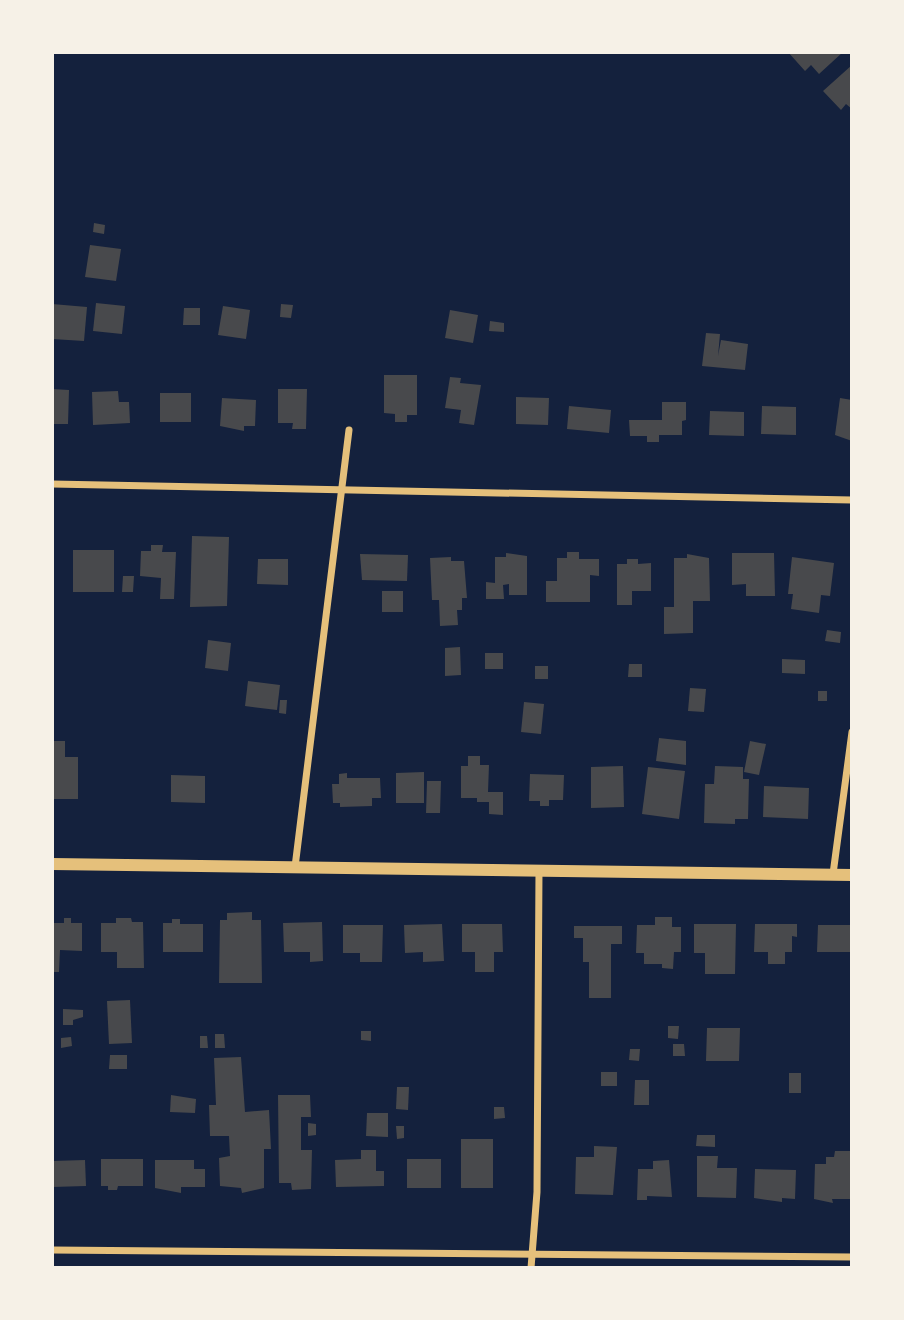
<svg xmlns="http://www.w3.org/2000/svg" width="904" height="1320" viewBox="0 0 904 1320" font-family="Jost,sans-serif">
	<style>
		.building { fill: #48494c }
		.lines { fill: none; stroke-linecap: round; stroke-linejoin: round }
		.minor { stroke: #e5c07b; stroke-width: 7 }
		.tertiary { stroke: #e5c07b; stroke-width: 12 }
	</style>
	<rect width="100%" height="100%" fill="#14213d"/>
	<g class="building">
		<path d="M 788,52 L 843,52 L 819,74 L 811,65 L 805,71 Z"/>
		<path d="M 852,65 L 852,109 L 846,104 L 841,110 L 823,91 Z"/>
		<path d="M 94,223 L 105,225 L 104,234 L 93,232 Z"/>
		<path d="M 90,245 L 121,249 L 116,281 L 85,277 Z"/>
		<path d="M 96,303 L 125,306 L 122,334 L 93,331 Z"/>
		<path d="M 52,304 L 87,307 L 84,341 L 52,339 Z"/>
		<path d="M 281,304 L 293,305 L 291,318 L 280,317 Z"/>
		<path d="M 223,306 L 250,310 L 246,339 L 218,335 Z"/>
		<path d="M 184,308 L 200,308 L 200,325 L 183,325 Z"/>
		<path d="M 450,310 L 478,315 L 473,343 L 445,338 Z"/>
		<path d="M 490,321 L 504,323 L 504,332 L 489,331 Z"/>
		<path d="M 706,333 L 720,334 L 718,356 L 721,340 L 748,344 L 745,370 L 702,366 Z"/>
		<path d="M 384,375 L 417,375 L 417,415 L 407,415 L 407,422 L 395,422 L 395,414 L 384,413 Z"/>
		<path d="M 450,377 L 461,378 L 460,383 L 481,385 L 474,425 L 459,423 L 461,410 L 445,408 Z"/>
		<path d="M 52,389 L 69,390 L 68,424 L 52,424 Z"/>
		<path d="M 278,389 L 307,389 L 306,429 L 292,429 L 293,423 L 278,423 Z"/>
		<path d="M 118,391 L 119,402 L 129,402 L 130,423 L 93,425 L 92,392 Z"/>
		<rect x="160" y="393" width="31" height="29"/>
		<path d="M 516,397 L 549,398 L 548,425 L 516,424 Z"/>
		<path d="M 222,398 L 256,400 L 255,426 L 244,426 L 244,431 L 220,426 Z"/>
		<path d="M 840,398 L 852,400 L 852,441 L 835,435 Z"/>
		<path d="M 662,402 L 686,402 L 686,420 L 682,421 L 682,435 L 659,435 L 659,442 L 647,442 L 647,436 L 630,436 L 629,420 L 662,420 Z"/>
		<path d="M 569,406 L 611,410 L 609,433 L 567,429 Z"/>
		<path d="M 762,406 L 796,407 L 796,435 L 761,434 Z"/>
		<path d="M 710,411 L 744,412 L 744,436 L 709,435 Z"/>
		<path d="M 192,536 L 229,537 L 227,606 L 190,607 Z"/>
		<path d="M 151,545 L 163,545 L 162,552 L 176,552 L 174,599 L 160,599 L 161,578 L 140,576 L 141,551 L 151,551 Z"/>
		<rect x="73" y="550" width="41" height="42"/>
		<path d="M 567,552 L 579,552 L 579,559 L 599,559 L 599,576 L 590,575 L 590,602 L 546,602 L 546,581 L 557,581 L 557,558 L 567,558 Z"/>
		<path d="M 506,553 L 527,556 L 527,595 L 509,595 L 509,584 L 503,585 L 504,599 L 486,599 L 486,582 L 495,583 L 495,557 L 506,557 Z"/>
		<path d="M 732,553 L 774,553 L 775,596 L 746,596 L 746,584 L 732,585 Z"/>
		<path d="M 360,554 L 408,555 L 407,581 L 362,580 Z"/>
		<path d="M 687,554 L 709,558 L 710,601 L 693,601 L 693,633 L 664,634 L 664,607 L 674,607 L 674,558 L 687,558 Z"/>
		<path d="M 451,557 L 451,561 L 464,561 L 467,598 L 462,598 L 462,610 L 457,610 L 458,625 L 440,626 L 439,600 L 432,600 L 430,558 Z"/>
		<path d="M 792,557 L 834,563 L 830,596 L 821,595 L 819,613 L 791,609 L 793,594 L 788,594 Z"/>
		<path d="M 258,559 L 288,559 L 288,585 L 257,584 Z"/>
		<path d="M 627,559 L 638,559 L 638,564 L 651,563 L 651,591 L 632,591 L 632,605 L 617,605 L 617,564 L 627,564 Z"/>
		<path d="M 123,576 L 134,576 L 133,592 L 122,592 Z"/>
		<rect x="382" y="591" width="21" height="21"/>
		<path d="M 827,630 L 841,632 L 840,643 L 825,641 Z"/>
		<path d="M 208,640 L 231,643 L 228,671 L 205,668 Z"/>
		<path d="M 460,647 L 461,675 L 445,676 L 445,648 Z"/>
		<rect x="485" y="653" width="18" height="16"/>
		<path d="M 782,659 L 805,660 L 805,674 L 782,673 Z"/>
		<path d="M 629,664 L 642,664 L 642,677 L 628,677 Z"/>
		<rect x="535" y="666" width="13" height="13"/>
		<path d="M 248,681 L 280,685 L 277,710 L 245,706 Z"/>
		<path d="M 690,688 L 706,689 L 704,712 L 688,711 Z"/>
		<rect x="818" y="691" width="9" height="10"/>
		<path d="M 280,700 L 287,700 L 286,714 L 279,713 Z"/>
		<path d="M 524,702 L 544,704 L 541,734 L 521,732 Z"/>
		<path d="M 659,738 L 686,741 L 686,765 L 656,761 Z"/>
		<path d="M 52,741 L 65,741 L 65,757 L 78,757 L 78,799 L 52,799 Z"/>
		<path d="M 750,741 L 766,744 L 759,775 L 744,772 Z"/>
		<path d="M 468,756 L 480,756 L 480,765 L 489,765 L 488,792 L 503,792 L 503,815 L 489,814 L 489,802 L 477,802 L 477,798 L 461,798 L 461,766 L 468,766 Z"/>
		<path d="M 623,766 L 624,807 L 591,808 L 591,767 Z"/>
		<path d="M 715,766 L 743,767 L 743,779 L 749,779 L 748,819 L 735,819 L 735,824 L 704,823 L 705,784 L 714,784 Z"/>
		<path d="M 648,767 L 685,771 L 679,819 L 642,814 Z"/>
		<path d="M 424,772 L 424,803 L 396,803 L 396,773 Z"/>
		<path d="M 347,773 L 347,778 L 380,778 L 381,798 L 372,798 L 372,806 L 340,807 L 340,803 L 333,803 L 332,784 L 339,784 L 339,774 Z"/>
		<path d="M 530,774 L 564,775 L 563,800 L 549,800 L 549,806 L 540,806 L 540,801 L 529,801 Z"/>
		<path d="M 171,775 L 205,776 L 205,803 L 171,802 Z"/>
		<path d="M 427,781 L 441,781 L 440,813 L 426,813 Z"/>
		<path d="M 764,786 L 809,788 L 808,819 L 763,817 Z"/>
		<path d="M 252,912 L 252,920 L 261,920 L 262,983 L 219,983 L 220,920 L 227,920 L 227,913 Z"/>
		<path d="M 655,917 L 672,917 L 672,927 L 681,927 L 681,952 L 674,952 L 673,969 L 662,968 L 662,964 L 644,964 L 644,953 L 636,953 L 637,925 L 655,925 Z"/>
		<path d="M 64,918 L 71,918 L 71,923 L 82,923 L 82,951 L 60,950 L 59,972 L 52,972 L 52,923 L 64,923 Z"/>
		<path d="M 116,918 L 131,918 L 132,922 L 143,922 L 144,968 L 117,968 L 117,952 L 101,952 L 101,923 L 116,923 Z"/>
		<path d="M 172,919 L 180,919 L 180,924 L 203,924 L 203,952 L 163,952 L 163,923 L 172,923 Z"/>
		<path d="M 322,922 L 323,961 L 310,962 L 310,952 L 284,952 L 283,923 Z"/>
		<path d="M 442,924 L 444,961 L 423,962 L 423,952 L 405,953 L 404,925 Z"/>
		<path d="M 462,924 L 502,924 L 503,952 L 494,952 L 494,972 L 475,972 L 475,952 L 462,952 Z"/>
		<path d="M 694,924 L 736,924 L 735,974 L 705,974 L 705,953 L 694,953 Z"/>
		<path d="M 755,924 L 797,924 L 797,937 L 792,936 L 792,952 L 785,952 L 785,964 L 768,964 L 768,952 L 754,952 Z"/>
		<path d="M 343,925 L 383,925 L 382,962 L 360,962 L 360,953 L 343,953 Z"/>
		<path d="M 818,925 L 852,925 L 852,952 L 817,952 Z"/>
		<path d="M 574,926 L 622,926 L 622,944 L 611,944 L 611,998 L 589,998 L 589,962 L 583,962 L 583,938 L 574,938 Z"/>
		<path d="M 130,1000 L 132,1043 L 109,1044 L 107,1001 Z"/>
		<path d="M 63,1009 L 83,1010 L 83,1017 L 73,1020 L 73,1025 L 63,1025 Z"/>
		<path d="M 668,1026 L 679,1026 L 678,1039 L 668,1038 Z"/>
		<path d="M 707,1028 L 740,1028 L 739,1061 L 706,1061 Z"/>
		<path d="M 361,1031 L 371,1031 L 371,1041 L 361,1040 Z"/>
		<path d="M 215,1034 L 224,1034 L 225,1048 L 215,1048 Z"/>
		<path d="M 200,1036 L 207,1036 L 208,1048 L 200,1048 Z"/>
		<path d="M 71,1037 L 72,1046 L 61,1048 L 61,1038 Z"/>
		<path d="M 673,1044 L 684,1044 L 685,1056 L 673,1056 Z"/>
		<path d="M 630,1049 L 640,1049 L 639,1061 L 629,1060 Z"/>
		<path d="M 110,1055 L 127,1055 L 127,1069 L 109,1069 Z"/>
		<path d="M 241,1057 L 245,1112 L 269,1110 L 271,1149 L 264,1149 L 264,1188 L 242,1193 L 241,1188 L 220,1186 L 219,1158 L 230,1156 L 229,1136 L 210,1136 L 209,1105 L 216,1105 L 214,1058 Z"/>
		<rect x="601" y="1072" width="16" height="14"/>
		<rect x="789" y="1073" width="12" height="20"/>
		<path d="M 635,1080 L 649,1080 L 649,1105 L 634,1105 Z"/>
		<path d="M 397,1087 L 409,1087 L 408,1110 L 396,1109 Z"/>
		<path d="M 171,1095 L 196,1099 L 195,1113 L 170,1112 Z"/>
		<path d="M 278,1095 L 310,1095 L 311,1117 L 301,1117 L 301,1150 L 312,1150 L 311,1189 L 292,1190 L 291,1183 L 279,1183 Z"/>
		<path d="M 494,1107 L 504,1107 L 505,1118 L 494,1119 Z"/>
		<path d="M 367,1113 L 388,1113 L 388,1137 L 366,1136 Z"/>
		<path d="M 308,1123 L 316,1124 L 316,1135 L 308,1136 Z"/>
		<path d="M 396,1126 L 404,1126 L 404,1138 L 397,1139 Z"/>
		<path d="M 697,1135 L 715,1135 L 715,1147 L 696,1146 Z"/>
		<rect x="461" y="1139" width="32" height="49"/>
		<path d="M 594,1146 L 617,1147 L 613,1195 L 575,1194 L 576,1157 L 594,1157 Z"/>
		<path d="M 361,1150 L 376,1150 L 376,1171 L 384,1171 L 384,1186 L 336,1187 L 335,1160 L 361,1159 Z"/>
		<path d="M 835,1151 L 852,1151 L 852,1199 L 832,1199 L 833,1203 L 814,1199 L 815,1164 L 826,1164 L 826,1157 L 834,1157 Z"/>
		<path d="M 697,1156 L 718,1156 L 717,1168 L 737,1168 L 736,1198 L 697,1197 Z"/>
		<path d="M 101,1159 L 143,1159 L 143,1186 L 118,1186 L 117,1190 L 108,1190 L 108,1186 L 101,1186 Z"/>
		<rect x="407" y="1159" width="34" height="29"/>
		<path d="M 85,1160 L 86,1186 L 52,1187 L 52,1161 Z"/>
		<path d="M 155,1160 L 194,1160 L 194,1169 L 205,1169 L 205,1187 L 181,1187 L 181,1193 L 155,1188 Z"/>
		<path d="M 669,1160 L 672,1197 L 647,1196 L 647,1200 L 637,1200 L 638,1169 L 653,1169 L 653,1161 Z"/>
		<path d="M 755,1169 L 796,1170 L 795,1199 L 782,1198 L 782,1202 L 754,1198 Z"/>
	</g>
	<g class="lines">
		<g class="minor">
			<path d="M 52,484 L 852,500"/>
			<path d="M 295,867 L 349,430"/>
			<path d="M 833,874 L 852,732"/>
			<path d="M 52,1250 L 852,1257"/>
			<path d="M 531,1268 L 537,1192 L 539,871"/>
		</g>
		<path class="tertiary" d="M 52,864 L 852,875"/>
	</g>
	<rect width="904" height="1320" fill="none" stroke="#f6f1e7" stroke-width="108"/>
</svg>
